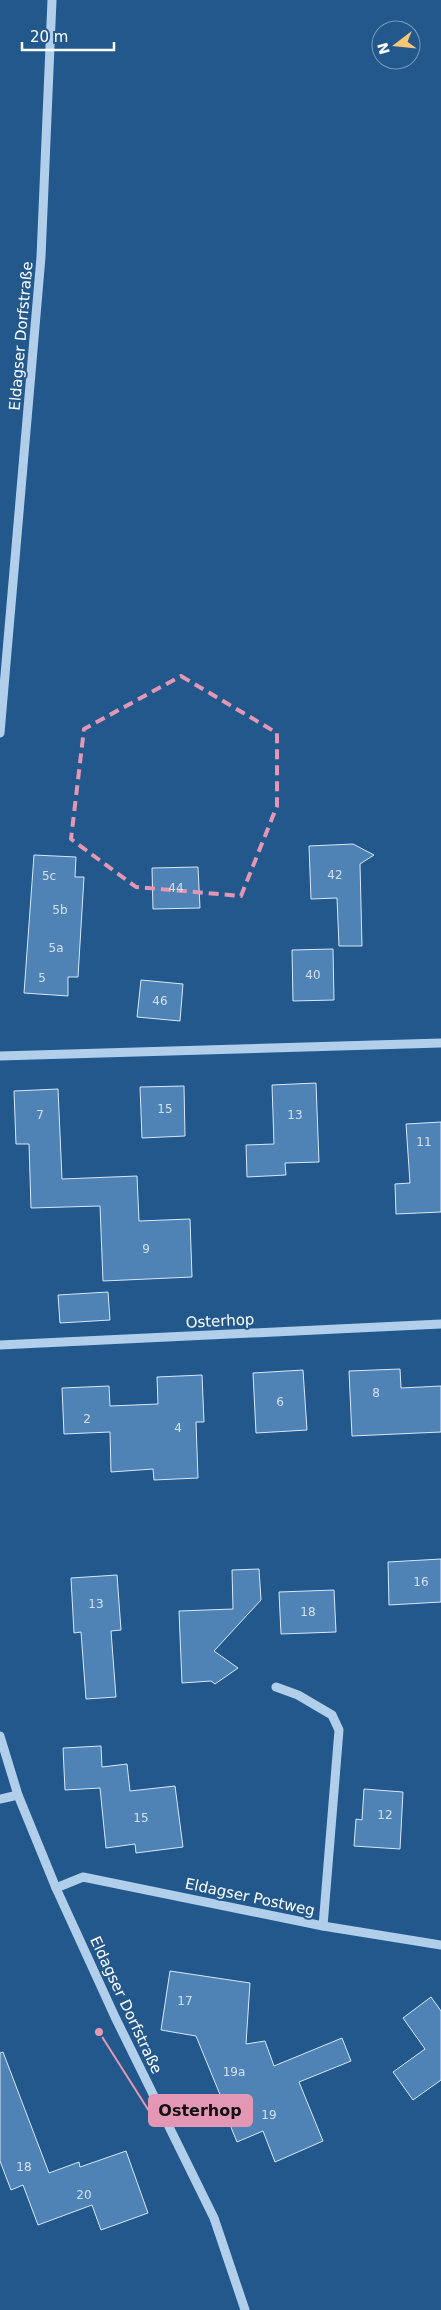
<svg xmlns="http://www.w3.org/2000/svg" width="441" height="2310" viewBox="0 0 441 2310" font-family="'DejaVu Sans',sans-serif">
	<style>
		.building { fill: #5083b5; stroke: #d6e8f8 }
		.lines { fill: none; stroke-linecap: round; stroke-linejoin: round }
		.minor { stroke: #b1cfeb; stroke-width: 9 }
		.marked { fill: none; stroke: #e497b5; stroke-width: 4; stroke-dasharray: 10 6; stroke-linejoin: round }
		.labels { text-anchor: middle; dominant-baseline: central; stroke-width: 4; stroke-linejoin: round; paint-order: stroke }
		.number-label { font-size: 12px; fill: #d3e0ec }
		.street-label { font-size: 15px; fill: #fff; stroke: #23588c }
		.leader { fill: none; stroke: #e497b5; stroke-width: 2 }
		.callout-dot { fill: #e497b5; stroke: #23588c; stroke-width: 2 }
		.callout { fill: #e497b5; stroke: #e497b5; stroke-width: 2 }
		.callout-label { font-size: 16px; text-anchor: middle; font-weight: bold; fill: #111 }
	</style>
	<rect width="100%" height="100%" fill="#23588c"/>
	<g class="building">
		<path d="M 353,844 L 374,855 L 360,864 L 362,946 L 339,946 L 337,898 L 311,899 L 309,846 Z"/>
		<path d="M 34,855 L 76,857 L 75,877 L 84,877 L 78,977 L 68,977 L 68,996 L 24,993 Z"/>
		<path d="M 198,867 L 200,908 L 153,909 L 152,868 Z"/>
		<path d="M 333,949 L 334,1000 L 293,1001 L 292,950 Z"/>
		<path d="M 141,980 L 183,984 L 180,1021 L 137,1017 Z"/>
		<path d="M 316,1083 L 319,1162 L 285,1163 L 286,1175 L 247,1177 L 246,1145 L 274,1144 L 272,1085 Z"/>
		<path d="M 184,1086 L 185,1136 L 142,1138 L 140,1087 Z"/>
		<path d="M 58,1089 L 62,1179 L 137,1176 L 139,1221 L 190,1219 L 192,1277 L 103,1281 L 100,1206 L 31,1208 L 29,1144 L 16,1144 L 14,1091 Z"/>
		<path d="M 441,1122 L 441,1212 L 396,1214 L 395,1184 L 410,1183 L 406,1124 Z"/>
		<path d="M 108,1292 L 110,1320 L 60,1323 L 58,1295 Z"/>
		<path d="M 400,1369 L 401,1388 L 441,1386 L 441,1432 L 352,1436 L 349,1371 Z"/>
		<path d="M 303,1370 L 307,1430 L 256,1433 L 253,1373 Z"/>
		<path d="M 202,1375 L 204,1422 L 196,1422 L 198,1478 L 154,1480 L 153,1469 L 111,1472 L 110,1432 L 64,1434 L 62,1388 L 109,1386 L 110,1406 L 158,1404 L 157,1377 Z"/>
		<path d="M 441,1559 L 441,1602 L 389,1605 L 388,1562 Z"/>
		<path d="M 259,1569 L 261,1600 L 214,1651 L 238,1668 L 215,1684 L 211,1681 L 182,1683 L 179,1611 L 233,1609 L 232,1570 Z"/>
		<path d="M 117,1575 L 121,1630 L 111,1631 L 116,1697 L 86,1699 L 81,1632 L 74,1633 L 71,1578 Z"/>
		<path d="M 334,1590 L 336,1632 L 281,1634 L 279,1592 Z"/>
		<path d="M 101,1746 L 102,1767 L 127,1764 L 130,1791 L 175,1786 L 183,1847 L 136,1853 L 135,1844 L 106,1848 L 100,1788 L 65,1790 L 63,1748 Z"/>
		<path d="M 364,1789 L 403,1792 L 400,1849 L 354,1846 L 356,1819 L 362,1820 Z"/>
		<path d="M 170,1971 L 250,1983 L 246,2044 L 265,2041 L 274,2066 L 342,2038 L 351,2061 L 299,2082 L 323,2141 L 275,2162 L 263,2131 L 237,2142 L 219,2098 L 221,2097 L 196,2036 L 161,2030 Z"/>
		<path d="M 431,1997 L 441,2011 L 441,2080 L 413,2100 L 393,2072 L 425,2049 L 403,2018 Z"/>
		<path d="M 3,2052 L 49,2173 L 79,2162 L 80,2167 L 126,2151 L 148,2213 L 101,2230 L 92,2205 L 38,2225 L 23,2185 L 11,2190 L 0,2161 L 0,2053 Z"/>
	</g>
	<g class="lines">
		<g class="minor">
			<path d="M 0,733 L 41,257 L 52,0"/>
			<path d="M 0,1056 L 441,1043"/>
			<path d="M 0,1345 L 441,1324"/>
			<path d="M 276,1687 L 298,1695 L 332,1715 L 339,1730 L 323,1926"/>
			<path d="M 0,1736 L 18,1795 L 56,1888 L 115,2017 L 214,2218 L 245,2310"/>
			<path d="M 0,1799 L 18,1795"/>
			<path d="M 56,1888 L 83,1877 L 323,1926 L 441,1945"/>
		</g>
	</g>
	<path class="marked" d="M 181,676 L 277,733 L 277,806 L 241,896 L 136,887 L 71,839 L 84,729 Z"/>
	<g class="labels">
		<g class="number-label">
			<text x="335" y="875">42</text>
			<text x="49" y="876">5c</text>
			<text x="176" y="888">44</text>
			<text x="60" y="910">5b</text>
			<text x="56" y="948">5a</text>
			<text x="313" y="975">40</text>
			<text x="42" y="978">5</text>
			<text x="160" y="1001">46</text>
			<text x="165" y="1109">15</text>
			<text x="40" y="1115">7</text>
			<text x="295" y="1115">13</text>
			<text x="424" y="1142">11</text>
			<text x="146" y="1249">9</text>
			<text x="376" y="1393">8</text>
			<text x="280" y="1402">6</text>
			<text x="87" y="1419">2</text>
			<text x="178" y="1428">4</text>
			<text x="421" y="1582">16</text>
			<text x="96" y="1604">13</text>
			<text x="308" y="1612">18</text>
			<text x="385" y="1815">12</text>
			<text x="141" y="1818">15</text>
			<text x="185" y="2001">17</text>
			<text x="234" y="2072">19a</text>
			<text x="269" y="2115">19</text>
			<text x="24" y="2167">18</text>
			<text x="84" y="2195">20</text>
		</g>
		<g class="street-label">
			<text transform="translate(21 336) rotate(-85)">Eldagser Dorfstraße</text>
			<text transform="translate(220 1321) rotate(-3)">Osterhop</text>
			<text transform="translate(250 1897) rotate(12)">Eldagser Postweg</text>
			<text transform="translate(126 2005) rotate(65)">Eldagser Dorfstraße</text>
		</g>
	</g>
	<path class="leader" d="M99 2032L149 2111"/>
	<circle class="callout-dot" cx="99" cy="2032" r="5"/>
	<rect class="callout" x="149" y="2095" width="103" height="31" rx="5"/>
	<g class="callout-label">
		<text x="200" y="2116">Osterhop</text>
	</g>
	<g transform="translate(396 45) rotate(254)"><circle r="24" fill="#23588c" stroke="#7b9bba"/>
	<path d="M0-4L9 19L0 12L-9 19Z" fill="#f6c874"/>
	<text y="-8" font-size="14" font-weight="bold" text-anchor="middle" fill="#ffffff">N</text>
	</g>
	<path d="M22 42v8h92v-8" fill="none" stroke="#ffffff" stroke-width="2.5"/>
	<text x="30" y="42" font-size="15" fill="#ffffff" stroke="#23588c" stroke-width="4" paint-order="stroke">20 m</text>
</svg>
